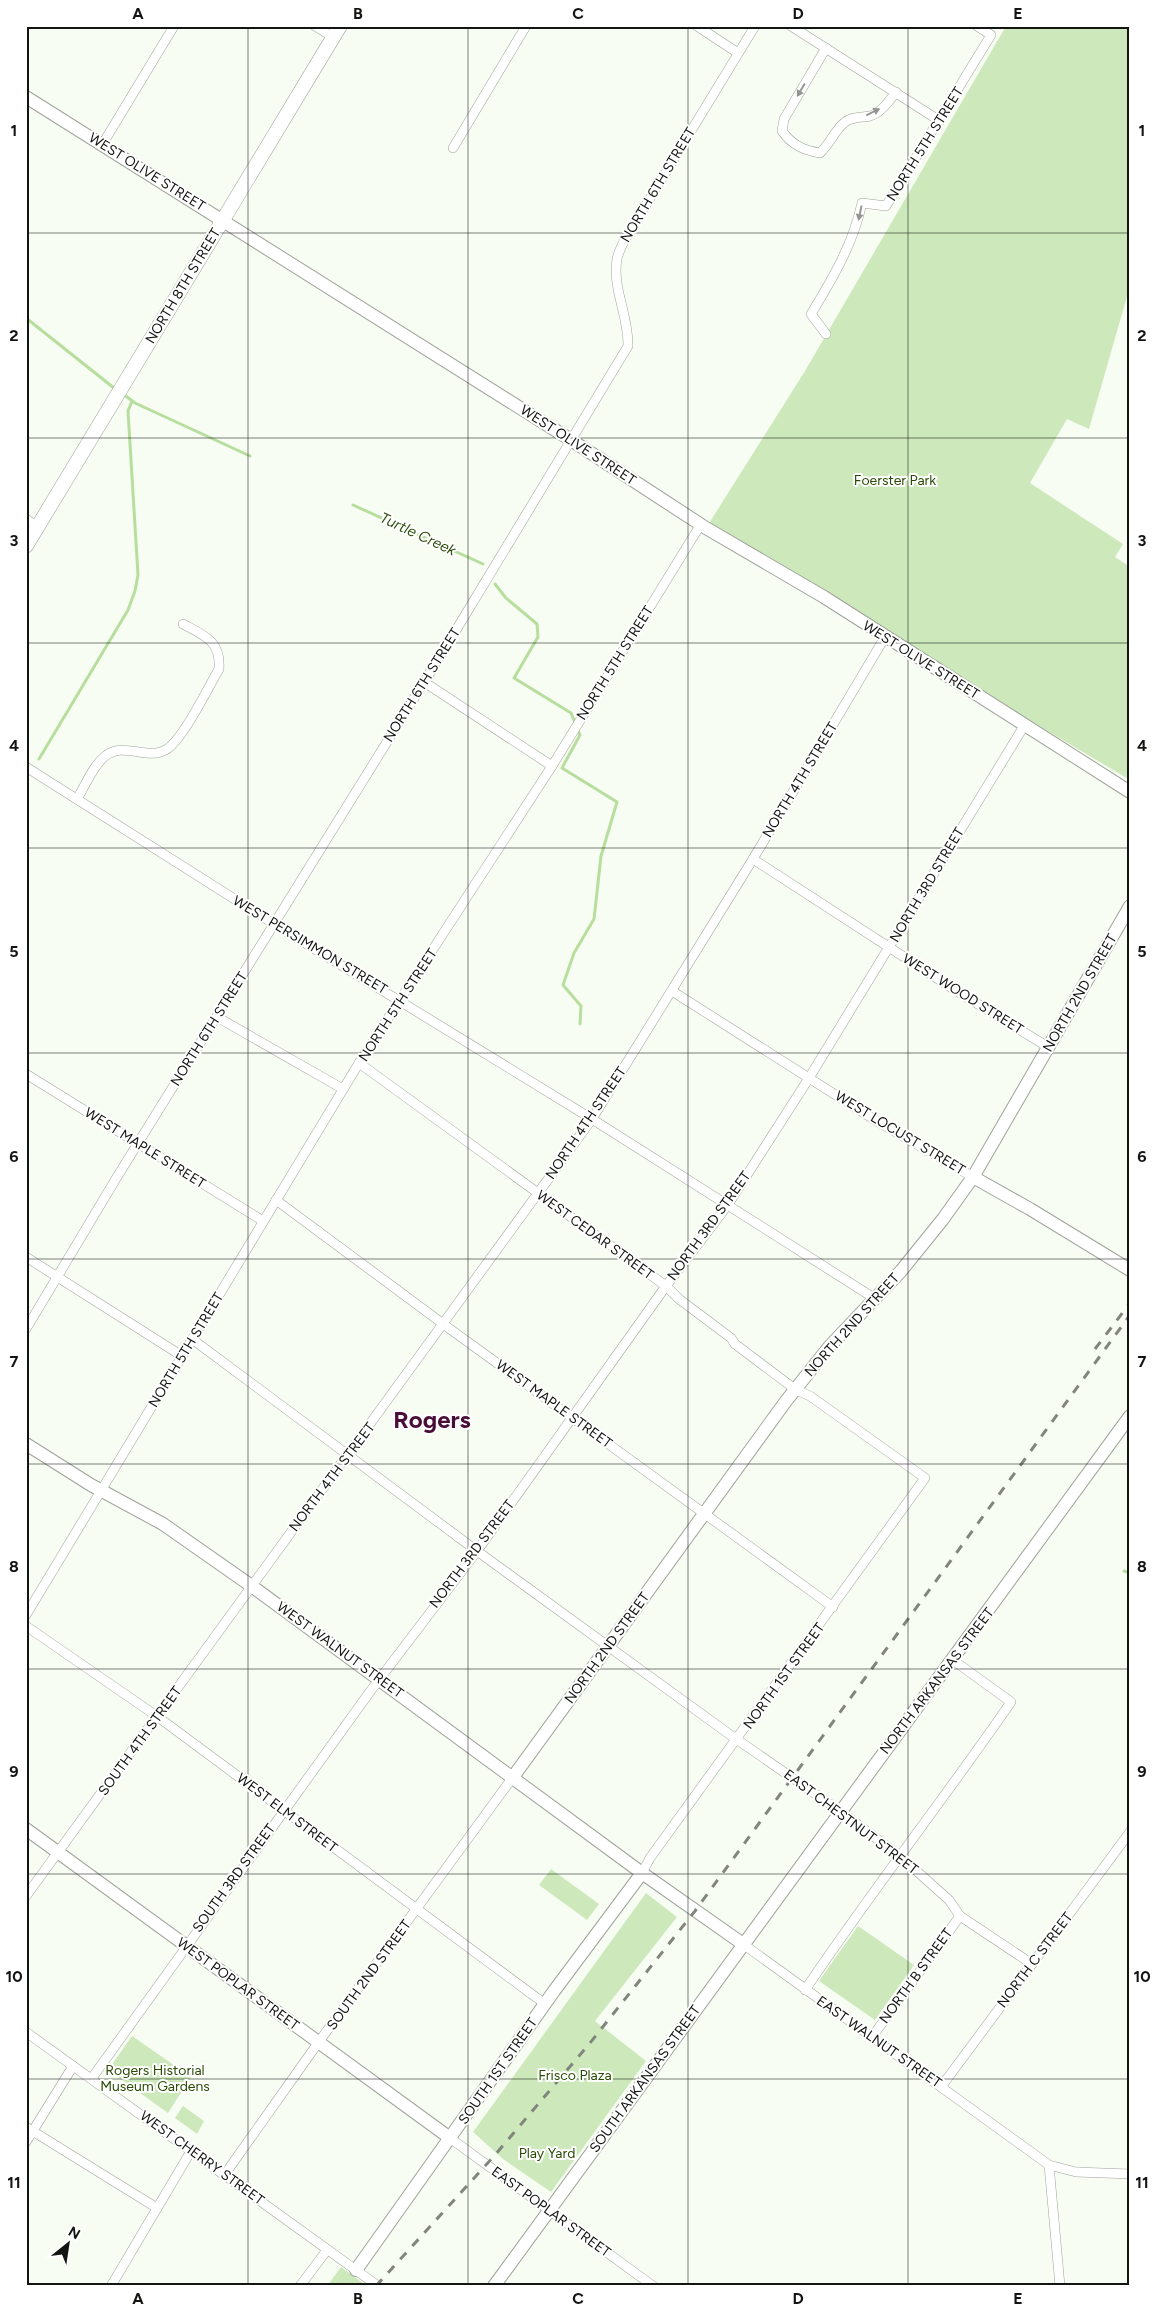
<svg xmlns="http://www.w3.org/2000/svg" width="1156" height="2312" viewBox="0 0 1156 2312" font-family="Figtree,sans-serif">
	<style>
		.green { fill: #cde9bb }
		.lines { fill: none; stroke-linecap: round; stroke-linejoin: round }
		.stream { stroke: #b8de9e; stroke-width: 3 }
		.street-casing { stroke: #9ea39b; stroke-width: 10 }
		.secondary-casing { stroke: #9ea39b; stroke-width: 14 }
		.primary-casing { stroke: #9ea39b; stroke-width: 15 }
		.street { stroke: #fff; stroke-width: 9 }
		.secondary { stroke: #fff; stroke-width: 12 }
		.primary { stroke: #fff; stroke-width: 14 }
		.rail { stroke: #81857e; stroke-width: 3; stroke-dasharray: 9 9; stroke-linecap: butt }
		.oneway { fill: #959694 }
		.grid { fill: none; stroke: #131512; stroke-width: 1; stroke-opacity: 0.55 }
		.labels { text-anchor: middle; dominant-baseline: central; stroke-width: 4; stroke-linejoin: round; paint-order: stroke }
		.street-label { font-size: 14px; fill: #131512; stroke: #fff }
		.park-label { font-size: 14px; fill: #294a04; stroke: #fff }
		.water-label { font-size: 15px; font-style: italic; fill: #2f500d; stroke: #fff }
		.town-label { font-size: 24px; font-weight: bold; fill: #490e37; stroke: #fff }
		.neatline { fill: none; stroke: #131512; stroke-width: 2 }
		.grid-label { font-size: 16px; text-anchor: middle; font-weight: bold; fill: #131512 }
	</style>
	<rect width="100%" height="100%" fill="#f7fdf3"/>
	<g class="green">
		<path d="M 1006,26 L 1130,26 L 1130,286 L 1089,429 L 1067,419 L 1030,483 L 1123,544 L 1115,557 L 1130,567 L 1130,780 L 706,528 L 805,371 Z"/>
		<path d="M 551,1869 L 599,1904 L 587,1920 L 539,1885 Z"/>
		<path d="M 646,1893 L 677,1917 L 595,2021 L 646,2061 L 551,2192 L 503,2159 L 473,2132 Z"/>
		<path d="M 858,1926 L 914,1965 L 875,2020 L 819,1981 Z"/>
		<path d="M 132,2036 L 191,2077 L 168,2113 L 108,2070 Z"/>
		<path d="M 183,2106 L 204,2121 L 197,2134 L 175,2118 Z"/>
		<path d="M 341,2267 L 364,2284 L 327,2286 Z"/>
	</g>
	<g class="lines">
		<g class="stream">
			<path d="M 26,318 L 114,388"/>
			<path d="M 123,394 L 135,403 L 250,456"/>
			<path d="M 353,505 L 483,564"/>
			<path d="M 495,584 L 506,598 L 537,624 L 538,637 L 514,678 L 571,713 L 580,735 L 562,768 L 617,802 L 601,856 L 594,919 L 574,953 L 563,985 L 581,1006 L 580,1024"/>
			<path d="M 39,759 L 128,610 L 135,591 L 138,575 L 128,411 L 132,401"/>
			<path d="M 1124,1571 L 1130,1573"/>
		</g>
		<g class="street-casing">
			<g id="street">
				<path d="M 315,26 L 333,37"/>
				<path d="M 697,26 L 738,53"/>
				<path d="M 791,26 L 940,121"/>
				<path d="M 826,48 L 784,119 L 782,131 C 792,145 803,150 820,153 C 830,144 835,130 844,123 C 852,116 861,118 870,116 C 881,113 889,101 896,92"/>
				<path d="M 102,145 L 174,26"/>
				<path d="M 453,148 L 526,26"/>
				<path d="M 826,334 L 811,314 C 833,278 853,244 862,203 L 886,206 L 991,35 L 977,26"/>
				<path d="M 26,519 L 38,527"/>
				<path d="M 424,682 L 552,766"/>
				<path d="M 26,767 L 274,924 L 592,1119 L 874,1298"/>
				<path d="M 77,799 C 85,786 93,766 104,757 C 124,740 147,762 167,749 C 183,739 208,688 219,669 C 221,641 205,636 183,624"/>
				<path d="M 753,859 L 955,990 L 1048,1047"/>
				<path d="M 672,991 L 875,1120 L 973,1177"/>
				<path d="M 217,1017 L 343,1089"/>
				<path d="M 359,1063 L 666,1286 L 679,1299 L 731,1338 L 735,1344 L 796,1390 L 810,1396 L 925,1478 L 650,1858 L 642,1873"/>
				<path d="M 26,1074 L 263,1221"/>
				<path d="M 276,1200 L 450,1329 L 833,1607"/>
				<path d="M 26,1257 L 182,1356"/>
				<path d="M 26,1329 L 117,1177 L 444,650 L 628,346 C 629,317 612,288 617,259 C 618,253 622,246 624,241 L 755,26"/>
				<path d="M 192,1339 L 477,1551 L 729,1734 L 840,1811 L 901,1857 L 949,1900 L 960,1916 L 1032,1964"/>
				<path d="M 26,1615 L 359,1063 L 552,766 L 701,524"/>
				<path d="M 26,1626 L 158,1717 L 545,2004"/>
				<path d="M 26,1896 L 592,1119 L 753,859 L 885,637"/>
				<path d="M 743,1944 L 1049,2165 L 1076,2172 L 1130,2174"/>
				<path d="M 805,1990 C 871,1892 944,1799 1011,1702 L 953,1660"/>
				<path d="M 26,2032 L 378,2286"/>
				<path d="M 872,2037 L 960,1916"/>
				<path d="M 92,2078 L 369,1693 L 477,1551 L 666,1286 L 727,1206 L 809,1078 L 1024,726"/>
				<path d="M 941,2087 L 1130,1832"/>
				<path d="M 26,2127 L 157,2208"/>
				<path d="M 450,2138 L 653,2286"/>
				<path d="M 26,2142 L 73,2066"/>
				<path d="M 1049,2165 L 1060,2286"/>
				<path d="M 225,2174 L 318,2043 L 513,1777"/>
				<path d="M 111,2286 L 191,2151"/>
				<path d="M 300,2286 L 327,2250"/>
			</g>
		</g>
		<g class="secondary-casing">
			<g id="secondary">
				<path d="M 26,97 L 571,440 L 706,528 L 824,597 L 1130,792"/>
				<path d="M 973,1177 L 1030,1209 L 1130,1270"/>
				<path d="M 26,1444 L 91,1485 L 163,1524 L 253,1587 L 642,1873 L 743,1944"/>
				<path d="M 513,1777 L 786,1401 L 829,1347 L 901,1271 L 943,1219 L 973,1177 L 1130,906"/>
				<path d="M 26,1829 L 450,2138"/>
				<path d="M 356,2270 L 554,1991 L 642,1873"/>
				<path d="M 494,2286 L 1130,1416"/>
			</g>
		</g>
		<g class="primary-casing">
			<path id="primary" d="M 26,546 L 340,26"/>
		</g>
		<use href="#street" class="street"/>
		<use href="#secondary" class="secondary"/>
		<use href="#primary" class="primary"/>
		<g class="rail">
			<path d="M 1095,1349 L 1130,1303"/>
			<path d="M 376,2286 L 495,2155 L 590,2043 L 695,1911 L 1130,1315"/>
		</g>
	</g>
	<defs><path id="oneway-solid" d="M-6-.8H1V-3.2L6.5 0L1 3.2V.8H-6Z" transform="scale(1.25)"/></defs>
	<g class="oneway">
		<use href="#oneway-solid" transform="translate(801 90) rotate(121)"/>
		<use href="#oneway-solid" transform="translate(873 112) rotate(-26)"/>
		<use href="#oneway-solid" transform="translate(860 213) rotate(102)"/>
	</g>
	<path class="grid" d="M 248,26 L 248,2286M 468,26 L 468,2286M 688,26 L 688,2286M 908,26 L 908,2286M 26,233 L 1130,233M 26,438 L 1130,438M 26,643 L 1130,643M 26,848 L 1130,848M 26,1053 L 1130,1053M 26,1259 L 1130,1259M 26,1464 L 1130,1464M 26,1669 L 1130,1669M 26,1874 L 1130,1874M 26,2079 L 1130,2079"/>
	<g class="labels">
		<g class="street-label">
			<text transform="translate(925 144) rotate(-58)">NORTH 5TH STREET</text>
			<text transform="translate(147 172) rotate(32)">WEST OLIVE STREET</text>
			<text transform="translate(658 185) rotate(-59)">NORTH 6TH STREET</text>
			<text transform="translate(183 286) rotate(-59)">NORTH 8TH STREET</text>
			<text transform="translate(578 445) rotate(33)">WEST OLIVE STREET</text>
			<text transform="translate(921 660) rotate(32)">WEST OLIVE STREET</text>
			<text transform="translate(615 663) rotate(-58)">NORTH 5TH STREET</text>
			<text transform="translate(422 685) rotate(-58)">NORTH 6TH STREET</text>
			<text transform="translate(800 780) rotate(-59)">NORTH 4TH STREET</text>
			<text transform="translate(927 885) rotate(-59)">NORTH 3RD STREET</text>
			<text transform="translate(310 945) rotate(31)">WEST PERSIMMON STREET</text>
			<text transform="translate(1080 993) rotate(-60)">NORTH 2ND STREET</text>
			<text transform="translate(963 994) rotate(32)">WEST WOOD STREET</text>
			<text transform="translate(398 1005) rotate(-57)">NORTH 5TH STREET</text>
			<text transform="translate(209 1029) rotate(-58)">NORTH 6TH STREET</text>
			<text transform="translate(586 1123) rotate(-56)">NORTH 4TH STREET</text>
			<text transform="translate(900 1133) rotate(31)">WEST LOCUST STREET</text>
			<text transform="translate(145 1148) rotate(32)">WEST MAPLE STREET</text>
			<text transform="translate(709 1226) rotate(-54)">NORTH 3RD STREET</text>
			<text transform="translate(595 1235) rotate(36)">WEST CEDAR STREET</text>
			<text transform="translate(852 1325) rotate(-48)">NORTH 2ND STREET</text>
			<text transform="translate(186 1350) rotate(-59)">NORTH 5TH STREET</text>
			<text transform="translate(554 1404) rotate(36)">WEST MAPLE STREET</text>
			<text transform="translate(332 1477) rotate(-53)">NORTH 4TH STREET</text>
			<text transform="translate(472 1554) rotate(-53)">NORTH 3RD STREET</text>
			<text transform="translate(607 1648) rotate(-54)">NORTH 2ND STREET</text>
			<text transform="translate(340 1650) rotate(36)">WEST WALNUT STREET</text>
			<text transform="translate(784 1676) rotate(-54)">NORTH 1ST STREET</text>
			<text transform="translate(937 1681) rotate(-53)">NORTH ARKANSAS STREET</text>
			<text transform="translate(140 1741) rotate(-54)">SOUTH 4TH STREET</text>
			<text transform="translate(287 1813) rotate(37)">WEST ELM STREET</text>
			<text transform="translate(851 1822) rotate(37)">EAST CHESTNUT STREET</text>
			<text transform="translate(234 1878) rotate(-54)">SOUTH 3RD STREET</text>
			<text transform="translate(1035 1960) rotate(-53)">NORTH C STREET</text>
			<text transform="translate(369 1975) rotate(-54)">SOUTH 2ND STREET</text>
			<text transform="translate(916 1976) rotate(-54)">NORTH B STREET</text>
			<text transform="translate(238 1984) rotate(36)">WEST POPLAR STREET</text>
			<text transform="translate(879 2042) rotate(35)">EAST WALNUT STREET</text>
			<text transform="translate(498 2071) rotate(-55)">SOUTH 1ST STREET</text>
			<text transform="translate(645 2079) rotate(-54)">SOUTH ARKANSAS STREET</text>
			<text transform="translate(202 2158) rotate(36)">WEST CHERRY STREET</text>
			<text transform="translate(551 2212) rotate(36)">EAST POPLAR STREET</text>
		</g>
		<g class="park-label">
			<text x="895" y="480">Foerster Park</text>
			<text x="155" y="2070">Rogers Historial<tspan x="155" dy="16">Museum Gardens</tspan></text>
			<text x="575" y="2075">Frisco Plaza</text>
			<text x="547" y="2153">Play Yard</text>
		</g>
		<g class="water-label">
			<text transform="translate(418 534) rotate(25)">Turtle Creek</text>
		</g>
		<g class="town-label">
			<text x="432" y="1419">Rogers</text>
		</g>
	</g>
	<rect width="1156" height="2312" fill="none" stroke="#ffffff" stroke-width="55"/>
	<g transform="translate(68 2244) rotate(30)" stroke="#ffffff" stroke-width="4" paint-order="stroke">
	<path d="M0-4L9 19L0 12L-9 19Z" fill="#131512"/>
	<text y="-8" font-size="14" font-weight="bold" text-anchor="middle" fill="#131512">N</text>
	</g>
	<rect x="28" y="28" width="1100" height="2256" class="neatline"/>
	<g class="grid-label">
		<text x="138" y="19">A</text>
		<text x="358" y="19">B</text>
		<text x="578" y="19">C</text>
		<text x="798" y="19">D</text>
		<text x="1018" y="19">E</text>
		<text x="14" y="136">1</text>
		<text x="1142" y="136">1</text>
		<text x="14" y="341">2</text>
		<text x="1142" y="341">2</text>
		<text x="14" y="546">3</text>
		<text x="1142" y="546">3</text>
		<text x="14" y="751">4</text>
		<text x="1142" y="751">4</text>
		<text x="14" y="957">5</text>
		<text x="1142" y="957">5</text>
		<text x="14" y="1162">6</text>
		<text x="1142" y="1162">6</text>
		<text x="14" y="1367">7</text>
		<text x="1142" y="1367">7</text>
		<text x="14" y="1572">8</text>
		<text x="1142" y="1572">8</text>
		<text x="14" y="1777">9</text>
		<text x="1142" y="1777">9</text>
		<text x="14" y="1982">10</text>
		<text x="1142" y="1982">10</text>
		<text x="14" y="2188">11</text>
		<text x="1142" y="2188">11</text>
		<text x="138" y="2304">A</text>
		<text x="358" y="2304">B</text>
		<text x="578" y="2304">C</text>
		<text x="798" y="2304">D</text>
		<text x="1018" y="2304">E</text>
	</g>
</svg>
